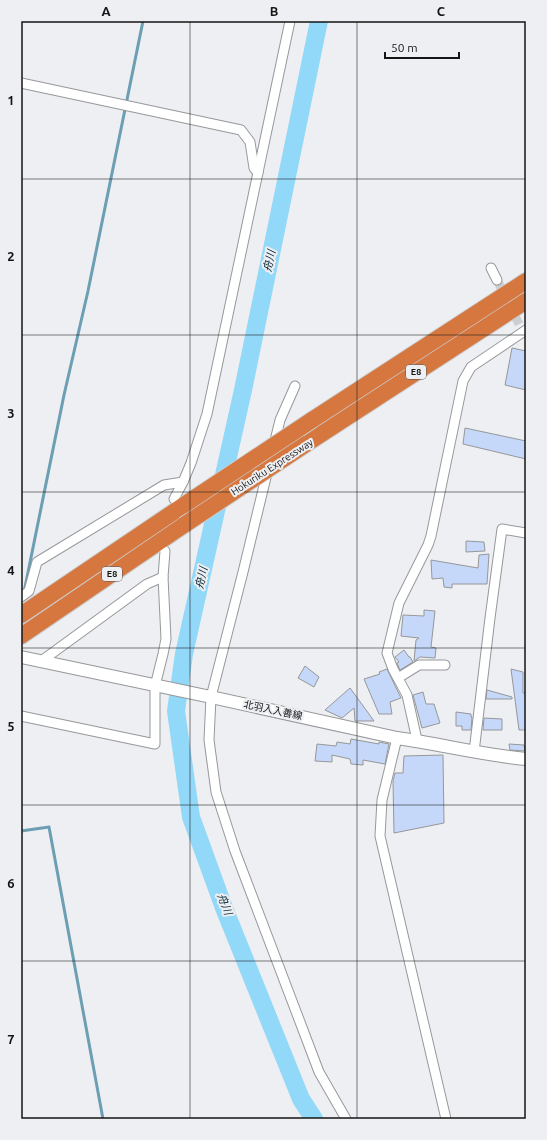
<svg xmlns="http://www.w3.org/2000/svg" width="547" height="1140" viewBox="0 0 547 1140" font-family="Ubuntu,'Noto Sans JP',sans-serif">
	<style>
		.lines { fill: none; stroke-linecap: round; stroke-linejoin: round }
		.stream { stroke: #6c9eb4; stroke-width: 3 }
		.river { stroke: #92d8f8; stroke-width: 18 }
		.building { fill: #c6d8fa; stroke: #969799 }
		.minor-tunnel { stroke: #cdced1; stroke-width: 9; stroke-dasharray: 9 4.5; stroke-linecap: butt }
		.minor-casing { stroke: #96989a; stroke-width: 11 }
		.secondary-casing { stroke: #96989a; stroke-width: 14 }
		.motorway-casing { stroke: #cbcccc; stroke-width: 18 }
		.minor { stroke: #fff; stroke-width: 9 }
		.secondary { stroke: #fff; stroke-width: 12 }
		.motorway { stroke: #d6773f; stroke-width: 16 }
		.motorway-bridge-casing { stroke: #cbcccc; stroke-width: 18; stroke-linecap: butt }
		.motorway-bridge { stroke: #d6773f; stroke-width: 16 }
		.grid { fill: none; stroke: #141515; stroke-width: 1; stroke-opacity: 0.55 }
		.labels { text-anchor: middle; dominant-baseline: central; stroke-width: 4; stroke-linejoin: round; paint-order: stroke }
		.shield { fill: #eeeff2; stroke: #555657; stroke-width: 1 }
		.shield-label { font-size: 9px; font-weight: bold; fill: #141515 }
		.street-label { font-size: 10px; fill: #141515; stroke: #eeeff2 }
		.water-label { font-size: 11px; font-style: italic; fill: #0c2d3b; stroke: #eeeff2 }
		.neatline { fill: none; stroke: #141515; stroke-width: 1.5 }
		.grid-label { font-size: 13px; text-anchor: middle; font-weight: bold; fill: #141515 }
	</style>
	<rect width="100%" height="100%" fill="#eeeff2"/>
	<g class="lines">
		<g class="stream">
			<path d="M 24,592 L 64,395 L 88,291 L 143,21"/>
			<path d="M 21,831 L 49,827 L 103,1119"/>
		</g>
		<path class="river" d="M 314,1119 L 301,1099 L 224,908 L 191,817 L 176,711 L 184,654 L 243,390 L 319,21"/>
	</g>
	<g class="building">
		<path d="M 512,348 L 526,351 L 526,390 L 505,385 Z"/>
		<path d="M 465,428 L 526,441 L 526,459 L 463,444 Z"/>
		<path d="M 466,541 L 484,542 L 485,551 L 466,552 Z"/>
		<path d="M 489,554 L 487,584 L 452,584 L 452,588 L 444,587 L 443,578 L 432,579 L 431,560 L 478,568 L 479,555 Z"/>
		<path d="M 424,610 L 435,611 L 431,647 L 436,648 L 435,658 L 420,657 L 414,661 L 416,640 L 419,638 L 401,636 L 403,615 L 424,616 Z"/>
		<path d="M 404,650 L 409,657 L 410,657 L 413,662 L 400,670 L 397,663 L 399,662 L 395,657 Z"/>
		<path d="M 305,666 L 319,677 L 314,687 L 298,678 Z"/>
		<path d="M 387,669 L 401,698 L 390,702 L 392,714 L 379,714 L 364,679 L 380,674 L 379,672 Z"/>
		<path d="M 511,669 L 523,672 L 523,693 L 526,693 L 526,730 L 519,730 Z"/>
		<path d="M 350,688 L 361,703 L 374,721 L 355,721 L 354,708 L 342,718 L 325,710 Z"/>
		<path d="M 487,690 L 512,697 L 512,699 L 486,699 Z"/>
		<path d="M 423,692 L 426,704 L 434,704 L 440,723 L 422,728 L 413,695 Z"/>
		<path d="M 456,712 L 471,714 L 471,717 L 472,717 L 471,730 L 462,730 L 462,726 L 456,726 Z"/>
		<path d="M 484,718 L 502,719 L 502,730 L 483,730 Z"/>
		<path d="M 351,739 L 379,744 L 379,742 L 389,744 L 385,764 L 363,760 L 363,765 L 351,764 L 350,759 L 332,755 L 332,762 L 315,761 L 317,744 L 336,746 L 337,742 L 350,744 Z"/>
		<path d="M 509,744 L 524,745 L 525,751 L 510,750 Z"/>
		<path d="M 443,755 L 444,823 L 394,833 L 393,781 L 395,773 L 403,773 L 404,756 Z"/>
	</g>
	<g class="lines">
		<path class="minor-tunnel" d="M 497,280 L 520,326"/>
		<g class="minor-casing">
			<g id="minor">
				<path d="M 21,83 L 241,130 L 250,142 L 254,168 L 258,173"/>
				<path d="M 491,268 L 497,280"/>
				<path d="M 295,386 L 280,420 L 243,572 L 211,697 L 209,740 L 216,792 L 235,851 L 319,1072 L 346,1119"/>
				<path d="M 183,482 L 191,463 L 207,414 L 290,21"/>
				<path d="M 21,597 L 29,591 L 37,562 L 164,485 L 183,482 L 174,499"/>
				<path d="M 40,662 L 147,584 L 163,577"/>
				<path d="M 398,678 L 419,665 L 445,665"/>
				<path d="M 21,716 L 155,744 L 155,686 L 163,654 L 166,639 L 163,577 L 165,551"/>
				<path d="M 397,738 L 382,800 L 380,836 L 446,1119"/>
				<path d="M 417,740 L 407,695 L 393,669 L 387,653 L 399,603 L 428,545 L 431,536 L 463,381 L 471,367 L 526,330"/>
				<path d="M 474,752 L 490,618 L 502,529 L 526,533"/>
			</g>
		</g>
		<g class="secondary-casing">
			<path id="secondary" d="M 21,657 L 211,697 L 397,738 C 440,744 482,755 526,759"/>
		</g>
		<g class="motorway-casing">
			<g id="motorway">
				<path d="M 312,420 L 526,281"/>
				<path d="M 306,444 L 526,301"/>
				<path d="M 21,615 L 184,505"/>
				<path d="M 21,636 L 184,525"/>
			</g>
		</g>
		<use href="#minor" class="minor"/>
		<use href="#secondary" class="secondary"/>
		<use href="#motorway" class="motorway"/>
		<g class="motorway-bridge-casing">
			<g id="motorway-bridge">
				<path d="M 184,505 L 312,420"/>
				<path d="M 184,525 L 306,444"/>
			</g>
		</g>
		<use href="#motorway-bridge" class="motorway-bridge"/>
	</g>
	<path class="grid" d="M 190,21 L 190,1119M 357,21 L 357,1119M 21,179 L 526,179M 21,335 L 526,335M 21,492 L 526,492M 21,648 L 526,648M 21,805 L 526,805M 21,961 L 526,961"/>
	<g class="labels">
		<g class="shield">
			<rect x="406" y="365" width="20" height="14" rx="3"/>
			<rect x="102" y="567" width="20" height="14" rx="3"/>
		</g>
		<g class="shield-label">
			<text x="416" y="372">E8</text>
			<text x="112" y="574">E8</text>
		</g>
		<g class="street-label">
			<text transform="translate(272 467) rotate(-33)">Hokuriku Expressway</text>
			<text transform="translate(273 710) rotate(12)">北羽入入善線</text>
		</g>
		<g class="water-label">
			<text transform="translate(269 261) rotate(-78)">舟川</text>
			<text transform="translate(201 578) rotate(-78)">舟川</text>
			<text transform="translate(225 904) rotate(69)">舟川</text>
		</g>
	</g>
	<rect width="547" height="1140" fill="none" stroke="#eeeff2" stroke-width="44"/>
	<path d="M385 52v6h74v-6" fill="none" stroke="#141515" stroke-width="2"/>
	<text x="391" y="52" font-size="12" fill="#141515" stroke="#eeeff2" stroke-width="3" paint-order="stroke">50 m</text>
	<rect x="22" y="22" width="503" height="1096" class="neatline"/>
	<g class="grid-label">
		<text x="106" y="16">A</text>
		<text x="274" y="16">B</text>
		<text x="441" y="16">C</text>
		<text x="11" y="105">1</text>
		<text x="11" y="261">2</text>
		<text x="11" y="418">3</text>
		<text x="11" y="575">4</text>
		<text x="11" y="731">5</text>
		<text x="11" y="888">6</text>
		<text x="11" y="1044">7</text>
	</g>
</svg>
